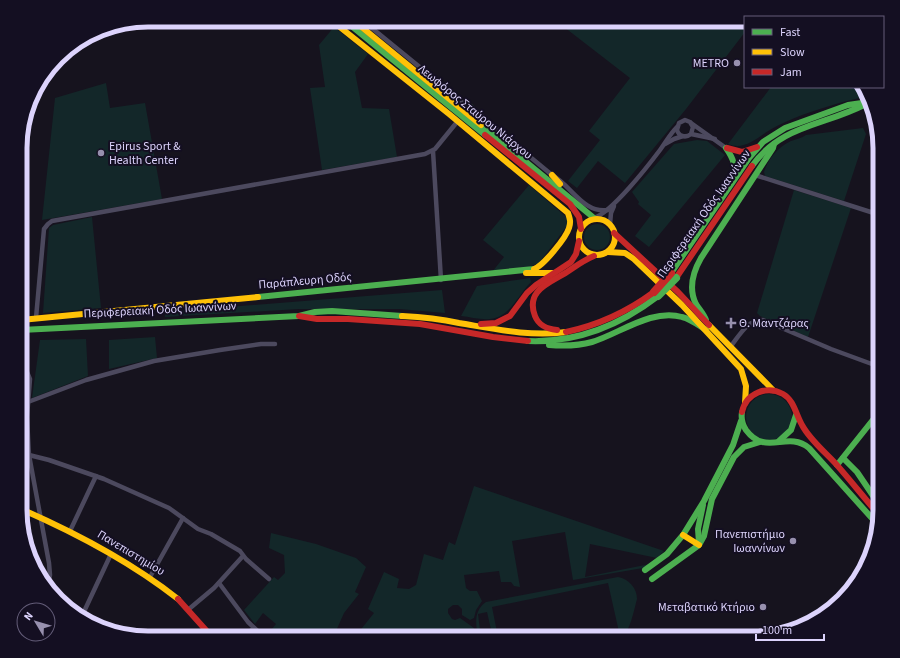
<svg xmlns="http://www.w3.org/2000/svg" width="900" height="658" viewBox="0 0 900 658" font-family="'Source Sans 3',sans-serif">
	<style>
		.green { fill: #132729 }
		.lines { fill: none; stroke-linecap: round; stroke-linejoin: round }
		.stream { stroke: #101b3e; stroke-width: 1.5 }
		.street { stroke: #4c495e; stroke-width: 4.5 }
		.fast { stroke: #4caf50; stroke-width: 6 }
		.slow { stroke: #ffc107; stroke-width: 6 }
		.jam { stroke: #c62828; stroke-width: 6 }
		.fast-bridge { stroke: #4caf50; stroke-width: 8 }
		.jam-bridge { stroke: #c62828; stroke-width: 8 }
		.poi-dot { fill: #9790ae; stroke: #140f22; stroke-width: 1.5 }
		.labels { text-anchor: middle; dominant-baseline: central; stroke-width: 4; stroke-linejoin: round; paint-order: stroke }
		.poi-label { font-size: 12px; fill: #dcd3fc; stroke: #140f22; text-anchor: end }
		.street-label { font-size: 12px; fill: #dcd3fc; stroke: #140f22 }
		.rim { fill: none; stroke: #dcd3fc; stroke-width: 5 }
	</style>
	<rect width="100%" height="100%" fill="#16131e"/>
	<g class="green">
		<path d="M 555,20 L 745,20 L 745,32 L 686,109 L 625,183 L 598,161 L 577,188 L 568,181 L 600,140 L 589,131 L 630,78 Z"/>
		<path d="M 334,27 L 368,54 L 355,72 L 362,108 L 389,109 L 397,157 L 322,170 L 310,88 L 325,87 L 319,45 Z"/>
		<path d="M 106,83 L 110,108 L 145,103 L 162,199 L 42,220 L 55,98 Z"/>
		<path d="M 771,87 L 863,87 L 867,91 L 868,95 C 861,98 854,99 847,101 C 824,107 799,115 777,126 C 761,133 747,152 728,144 Z"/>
		<path d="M 863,128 L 866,134 L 844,201 L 765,176 L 764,172 C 768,159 778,147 791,141 C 796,139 802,138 806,135 Z"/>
		<path d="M 697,140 L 707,141 L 725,155 L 649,247 L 635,236 L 651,215 L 638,204 L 639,202 L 632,192 L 674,144 Z"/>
		<path d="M 529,185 L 565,216 L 568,220 L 567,226 L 539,263 L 524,269 L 492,272 L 504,257 L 483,240 Z"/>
		<path d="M 794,190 L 851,208 L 808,337 L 760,316 L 757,313 Z"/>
		<path d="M 92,217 L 101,308 L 43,313 L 49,228 L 53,225 Z"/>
		<circle cx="597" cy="237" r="13"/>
		<path d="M 530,278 L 531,282 C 518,295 510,317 490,319 C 481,320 470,317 461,316 L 477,286 Z"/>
		<path d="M 442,290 L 445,313 L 399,309 L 299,309 L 165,317 L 165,312 Z"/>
		<path d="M 155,337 L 157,358 L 109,369 L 109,340 Z"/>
		<path d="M 86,339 L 88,376 L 32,398 L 40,340 Z"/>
		<circle cx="769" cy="417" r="23"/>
		<path d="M 474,486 L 664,551 L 657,558 L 590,544 L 585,577 L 650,564 L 643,568 L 573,580 L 565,532 L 512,541 L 520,587 L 514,586 L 511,582 L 501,582 L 499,571 L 464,575 L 466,588 L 470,591 L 477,591 L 482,601 L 476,610 L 474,618 L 470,620 L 462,615 L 462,609 L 458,605 L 453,605 L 448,609 L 448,613 L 452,619 L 455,620 L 460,618 L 474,628 L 476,638 L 354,638 L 374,613 L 368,609 L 384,572 L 399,579 L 397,588 L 409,589 L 416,585 L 424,554 L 443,560 L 449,542 L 455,545 Z"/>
		<path d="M 271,533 L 316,544 L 356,558 L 366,567 L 355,592 L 359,594 L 344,613 L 336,631 L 327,633 L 322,638 L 269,638 L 267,635 L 276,624 L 263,613 L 255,624 L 244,610 L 274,577 L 278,580 L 285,573 L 284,555 L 269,548 Z"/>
		<path d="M 618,577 C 629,579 637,588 637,599 C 634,610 630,632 621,638 L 616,635 L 619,632 L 608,583 L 492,607 L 497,632 L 495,633 L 496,638 L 493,638 L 487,612 L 478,614 L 481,638 L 478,638 C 476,625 473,611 486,602 Z"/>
	</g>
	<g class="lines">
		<path class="stream" d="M 850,87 L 867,92"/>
		<g class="street">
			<path d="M 362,20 L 465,104 L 477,112 L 500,132 L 552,175 C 571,185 583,214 608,210"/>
			<path d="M 691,123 L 726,148"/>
			<path d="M 691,134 L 693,127 L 690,122 L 685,120 L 679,123 L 677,130 C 679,137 686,138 691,134 L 715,139"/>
			<path d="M 665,144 L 674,139 L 683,136"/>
			<path d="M 433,151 L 441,280"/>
			<path d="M 755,175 L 880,215"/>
			<path d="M 594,218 C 612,212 648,166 660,150 C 666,142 670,134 677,127"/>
			<path d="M 610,224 L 611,213 L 614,206"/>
			<path d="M 36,318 L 44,229 L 48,224 L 52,221 L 425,154 L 435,149 L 457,122"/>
			<path d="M 731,346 C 739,336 748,319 763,320 L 831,349 L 880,367"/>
			<path d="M 21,361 L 25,367 L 30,379 L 27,417 L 29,455 L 49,563 L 50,575 L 48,587"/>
			<path d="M 28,402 L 86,380 L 154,361 L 220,350 L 261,344 L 275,344"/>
			<path d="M 29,455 L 49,460 L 104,479 L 169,508 L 198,529 L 211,534 L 240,551 L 246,559 L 269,579"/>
			<path d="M 70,531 L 96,476"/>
			<path d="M 150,577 L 183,518"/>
			<path d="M 219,583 L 248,622 L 265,638"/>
			<path d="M 189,609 L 214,588 L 243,556"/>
			<path d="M 83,615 L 102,627 L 118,633"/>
			<path d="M 81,618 L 111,554"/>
			<path d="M 127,635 L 142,638"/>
			<path d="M 154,636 L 159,638"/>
			<path d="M 243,638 L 254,628"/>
		</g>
		<g class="fast">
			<path d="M 344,20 L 485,135"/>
			<path d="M 471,107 L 479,120"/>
			<path d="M 481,125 L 594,218"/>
			<path d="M 726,148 C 733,158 737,167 733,179"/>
			<path d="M 752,166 C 781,125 823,126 864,105"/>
			<path d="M 671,273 L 749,158 L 763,142 L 785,128 L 848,105 L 869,102"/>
			<path d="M 258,297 L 534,269"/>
			<path d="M 706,320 C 704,314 699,309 696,304 C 688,288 693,272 701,258 L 773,148 L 774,144"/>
			<path d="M 21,330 L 299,316 L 315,312 L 332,311 L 402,316"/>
			<path d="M 528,341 C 577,343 619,326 658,296"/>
			<path d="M 549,345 C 563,346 578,346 592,342 C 619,334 652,308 682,317 C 691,319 698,325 706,330"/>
			<path d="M 742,412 C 741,418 742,424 746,430 C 766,457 787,430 809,448 L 878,525"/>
			<path d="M 779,441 L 791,430 L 796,415"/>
			<path d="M 843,458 L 857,472 L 880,506"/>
			<path d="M 837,465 L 880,411"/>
			<path d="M 699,543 L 698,529 L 703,505"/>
			<path d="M 645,570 L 667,554 L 683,535 L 704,501 L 733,445 L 741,421"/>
			<path d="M 652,579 L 699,545 L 704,536 L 712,499 L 734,457 L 744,447 L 760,442"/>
		</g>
		<g class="slow">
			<path d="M 331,20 L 449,114 L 568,213 C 570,219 571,222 569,228 C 566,238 543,266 534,269"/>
			<path d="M 353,20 L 481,125"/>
			<path d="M 552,175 L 560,184"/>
			<circle cx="597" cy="237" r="18"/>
			<path d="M 608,252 L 625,253 L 634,259 L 682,305 L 741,369 L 746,386 L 745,403"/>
			<path d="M 526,273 L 553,273"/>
			<path d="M 402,316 C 421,317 440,319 459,323 C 495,329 530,337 566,332"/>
			<path d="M 21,320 L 258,297"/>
			<path d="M 709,325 L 773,390"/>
			<path d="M 21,509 C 76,533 131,562 178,599"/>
			<path d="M 683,535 L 699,545"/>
		</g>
		<g class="jam">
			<path d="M 485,135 L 570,204 L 579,217 L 581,229"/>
			<path d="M 727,148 L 742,152 L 757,147"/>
			<path d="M 614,233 L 678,292 L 709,325"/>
			<path d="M 676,278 L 752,166"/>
			<path d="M 299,316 L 317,319 L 348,319 L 420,324 L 493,337 L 528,341"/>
			<path d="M 481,324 L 496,323 L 510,316 L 527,293 L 536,285 L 571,262 L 576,254 L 579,241"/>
			<path d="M 557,330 C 547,329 539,326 535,316 C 525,290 550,283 567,272 C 576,266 584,260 594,256"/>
			<path d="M 566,332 C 599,325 627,312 654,292"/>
			<path d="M 742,412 C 746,393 767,385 783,394 C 794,400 796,415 802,425 C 810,440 825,452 836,464 C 851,481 865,499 880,516"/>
			<path d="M 178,599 L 213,638"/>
		</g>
		<path class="fast-bridge" d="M 658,296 L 676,278"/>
		<path class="jam-bridge" d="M 654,292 L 671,273"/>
	</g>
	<g class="poi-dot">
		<circle cx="737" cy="63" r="4"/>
		<circle cx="101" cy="153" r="4"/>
		<path d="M729 317h4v4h4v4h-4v4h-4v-4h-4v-4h4z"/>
		<circle cx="793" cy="541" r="4"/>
		<circle cx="763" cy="607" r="4"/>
	</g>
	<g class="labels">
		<g class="poi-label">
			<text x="729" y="63">METRO</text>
			<text x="109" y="146" text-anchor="start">Epirus Sport &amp;<tspan x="109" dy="14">Health Center</tspan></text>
			<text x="739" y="323" text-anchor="start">Θ. Μαντζάρας</text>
			<text x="785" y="534">Πανεπιστήμιο<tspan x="785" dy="14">Ιωαννίνων</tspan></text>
			<text x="755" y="607">Μεταβατικό Κτήριο</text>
		</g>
		<g class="street-label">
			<text transform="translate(475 112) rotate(39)">Λεωφόρος Σταύρου Νιάρχου</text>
			<text transform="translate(704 214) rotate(-55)">Περιφερειακή Οδός Ιωαννίνων</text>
			<text transform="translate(305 281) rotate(-5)">Παράπλευρη Οδός</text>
			<text transform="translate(160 310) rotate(-3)">Περιφερειακή Οδός Ιωαννίνων</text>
			<text transform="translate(131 553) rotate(31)">Πανεπιστημίου</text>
		</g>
	</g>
	<path d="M0 0H900V658H0ZM148 27H752A121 121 0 0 1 873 148V510A121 121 0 0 1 752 631H148A121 121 0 0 1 27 510V148A121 121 0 0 1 148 27Z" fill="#140f22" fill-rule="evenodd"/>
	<path class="rim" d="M148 27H752A121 121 0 0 1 873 148V510A121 121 0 0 1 752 631H148A121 121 0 0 1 27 510V148A121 121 0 0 1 148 27Z"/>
	<rect x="744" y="16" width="140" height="72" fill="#140f22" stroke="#645d79"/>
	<rect x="752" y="29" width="20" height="6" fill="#4caf50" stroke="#645d79"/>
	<text x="780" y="36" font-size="12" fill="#dcd3fc">Fast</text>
	<rect x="752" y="49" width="20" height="6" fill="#ffc107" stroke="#645d79"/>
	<text x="780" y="56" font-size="12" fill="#dcd3fc">Slow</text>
	<rect x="752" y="69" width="20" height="6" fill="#c62828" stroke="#645d79"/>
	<text x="780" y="76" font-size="12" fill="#dcd3fc">Jam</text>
	<g transform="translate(36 622) rotate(308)"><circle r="19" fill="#140f22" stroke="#645d79"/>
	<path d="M0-3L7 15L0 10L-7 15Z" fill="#9790ae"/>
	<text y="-6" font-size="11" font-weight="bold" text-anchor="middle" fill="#dcd3fc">N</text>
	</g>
	<path d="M756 634v6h68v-6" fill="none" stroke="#dcd3fc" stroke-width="2"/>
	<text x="762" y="634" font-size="12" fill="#dcd3fc" stroke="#140f22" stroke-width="3" paint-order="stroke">100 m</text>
</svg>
